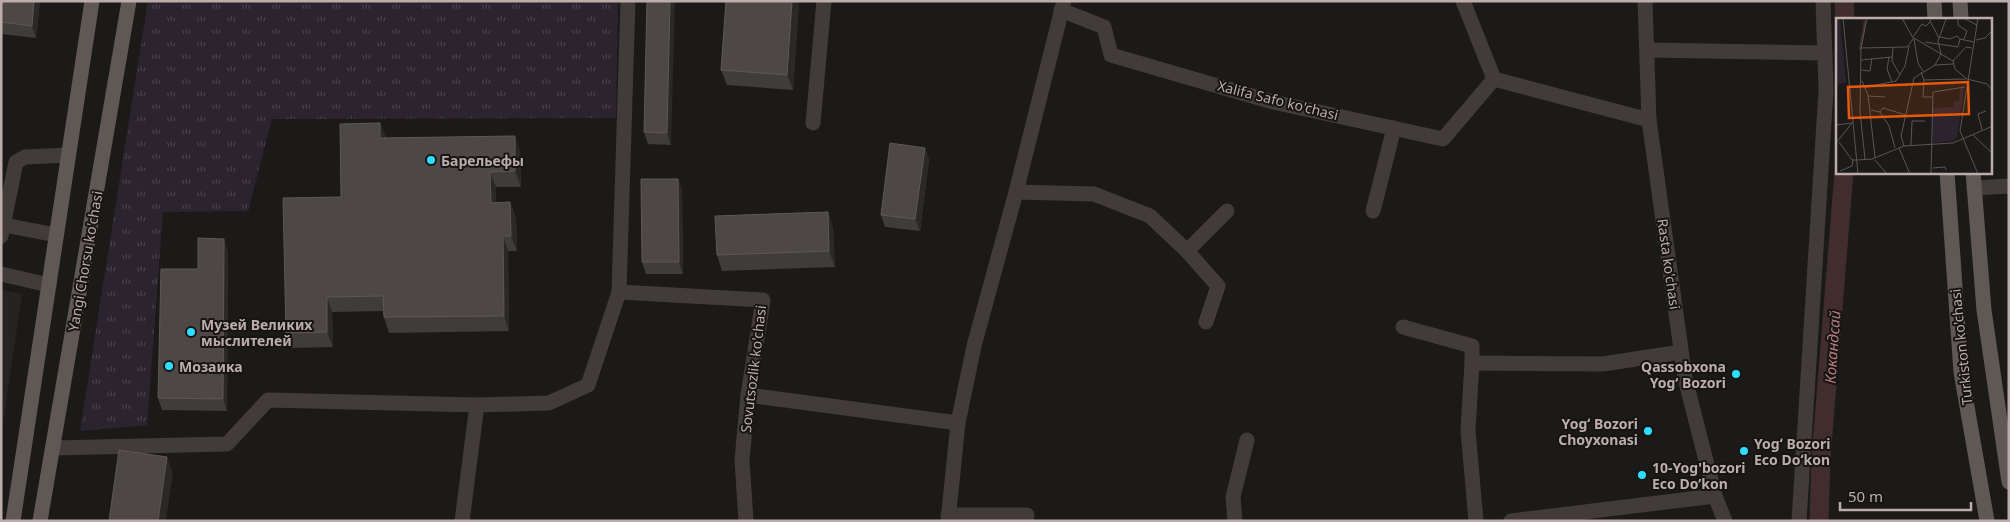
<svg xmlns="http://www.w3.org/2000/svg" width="2010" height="522" viewBox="0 0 2010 522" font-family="'Noto Sans',sans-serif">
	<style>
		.built { fill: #262422 }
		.grass { fill: url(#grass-tufts) }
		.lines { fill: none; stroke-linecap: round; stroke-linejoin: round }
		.canal { stroke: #412d2e; stroke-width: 19 }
		.minor { stroke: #413c39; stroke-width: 15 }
		.major { stroke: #605855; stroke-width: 15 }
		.wall { fill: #3f3c39 }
		.shaded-wall { fill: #2b2927 }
		.building { fill: #4d4846; stroke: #5e5855 }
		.poi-dot { fill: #2ddfff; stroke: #171514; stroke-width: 2 }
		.labels { text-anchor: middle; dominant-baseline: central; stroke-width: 4; stroke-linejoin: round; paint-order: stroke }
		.street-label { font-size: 14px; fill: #bcadaa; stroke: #171514 }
		.poi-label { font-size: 14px; font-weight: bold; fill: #bcadaa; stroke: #171514; text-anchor: start }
		.water-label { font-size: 15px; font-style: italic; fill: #ba7e81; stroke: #171514 }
		.inset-river { fill: none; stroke: #412d2e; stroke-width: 2.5 }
		.inset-road { fill: none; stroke: #5b5553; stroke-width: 1 }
		.view { fill: #e8590c; fill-opacity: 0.15; stroke: #e8590c; stroke-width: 2.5 }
		.inset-edge { fill: none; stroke: #bcadaa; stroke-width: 2.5 }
	</style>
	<defs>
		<pattern id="grass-tufts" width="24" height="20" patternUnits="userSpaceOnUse" patternTransform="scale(1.25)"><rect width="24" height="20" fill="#2b242f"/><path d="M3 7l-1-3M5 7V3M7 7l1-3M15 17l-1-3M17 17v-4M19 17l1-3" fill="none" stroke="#48414a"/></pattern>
	</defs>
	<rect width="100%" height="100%" fill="#1b1a19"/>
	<path class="built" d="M 1,290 L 22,294 L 1,436 Z"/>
	<path class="grass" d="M 148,1 L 618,1 L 616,118 L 272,119 L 248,211 L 163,212 L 147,425 L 80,431 Z"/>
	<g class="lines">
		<g class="canal">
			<path d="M 1844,1 L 1845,19"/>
			<path d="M 1819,521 L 1821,458 L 1844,172"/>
		</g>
		<g class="minor">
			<path d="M 1463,1 L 1494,79 L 1649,120"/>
			<path d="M 1645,1 L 1649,120 L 1685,378 L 1715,496 L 1725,521"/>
			<path d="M 1061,10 L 1104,27 L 1111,55 L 1273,102 L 1443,139 L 1494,79"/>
			<path d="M 1647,50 L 1825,53"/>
			<path d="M 813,123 L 824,1"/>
			<path d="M 1974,188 L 2009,186"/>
			<path d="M 1016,192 L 1094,194 L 1150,216 L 1187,251 L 1218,286 L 1206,322"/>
			<path d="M 1373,211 L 1394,128"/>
			<path d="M 4,225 L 56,235"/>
			<path d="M 1,236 L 16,162 L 25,157 L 68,155"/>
			<path d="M 1187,251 L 1227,211"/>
			<path d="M 1,274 L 49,285"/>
			<path d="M 619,292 L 763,300 L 748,395 L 742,460 L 746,521"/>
			<path d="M 1403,327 L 1472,346 L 1472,363 L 1603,364 L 1681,352"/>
			<path d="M 1472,363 L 1468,430 L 1476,521"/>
			<path d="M 748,395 L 958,423"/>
			<path d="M 53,448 L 227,444 L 268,400 L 477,405 L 549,403 L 588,385 L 619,292 L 628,1"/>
			<path d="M 948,515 L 1027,515 L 1026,521"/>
			<path d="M 462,521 L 477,405"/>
			<path d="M 948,521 L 958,423 L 974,346 L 1016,192 L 1064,1"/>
			<path d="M 1235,521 L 1233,497 L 1247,440"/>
			<path d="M 1511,521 L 1715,496"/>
			<path d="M 1799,521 L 1826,90 L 1823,1"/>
		</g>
		<g class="major">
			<path d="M 1934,1 L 1935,19"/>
			<path d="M 1960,1 L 1961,19"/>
			<path d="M 1947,172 L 1961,372 L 1987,521"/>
			<path d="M 1973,172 L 1984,310 L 2009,482"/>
			<path d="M 13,521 L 92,1"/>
			<path d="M 40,521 L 129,1"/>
		</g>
	</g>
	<g class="wall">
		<path d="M 1,1 L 40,1 L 36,38 L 1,34 Z"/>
		<path d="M 647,1 L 671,145 L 648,144 L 644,132 Z"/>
		<path d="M 799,1 L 793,90 L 727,85 L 721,70 Z"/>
		<path d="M 380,123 L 386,138 L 520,151 L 521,187 L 496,187 L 496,203 L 510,202 L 516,218 L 517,251 L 508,251 L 509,331 L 389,333 L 384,317 L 383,311 L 332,312 L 333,347 L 291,348 L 286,333 L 341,197 Z"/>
		<path d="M 925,148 L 929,160 L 920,231 L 885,227 L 881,215 Z"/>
		<path d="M 678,179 L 682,191 L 683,274 L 646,274 L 642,262 Z"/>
		<path d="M 828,212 L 833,228 L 835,267 L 722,271 L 717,255 Z"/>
		<path d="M 228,251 L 227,411 L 162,410 L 158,398 L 198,269 Z"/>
	</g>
	<g class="shaded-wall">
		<path d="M 34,1 L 40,1 L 36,38 L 32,26 Z"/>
		<path d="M 670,1 L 675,1 L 671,145 L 667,133 Z"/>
		<path d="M 792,1 L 799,1 L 793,90 L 787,75 Z"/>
		<path d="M 380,123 L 386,138 L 380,138 Z"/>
		<path d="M 515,136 L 520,151 L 521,187 L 515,171 Z"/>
		<path d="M 925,148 L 929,160 L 920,231 L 915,219 Z"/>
		<path d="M 490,172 L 496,187 L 496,218 L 491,203 Z"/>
		<path d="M 678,179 L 682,191 L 683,274 L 679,262 Z"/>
		<path d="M 510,202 L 516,218 L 517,251 L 511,236 Z"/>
		<path d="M 828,212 L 833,228 L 835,267 L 829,251 Z"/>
		<path d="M 503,236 L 508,251 L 509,331 L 504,316 Z"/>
		<path d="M 224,239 L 228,251 L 227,411 L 223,399 Z"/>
		<path d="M 327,297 L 332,312 L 333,347 L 327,332 Z"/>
		<path d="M 167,457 L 173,473 L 166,521 L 158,521 Z"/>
	</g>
	<g class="building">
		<path d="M 1,1 L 34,1 L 32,26 L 1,22 Z"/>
		<path d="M 647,1 L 670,1 L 667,133 L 644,132 Z"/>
		<path d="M 726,1 L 792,1 L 787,75 L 721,70 Z"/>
		<path d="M 380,123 L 380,138 L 515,136 L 515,171 L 490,172 L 491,203 L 510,202 L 511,236 L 503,236 L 504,316 L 384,317 L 383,296 L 327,297 L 327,332 L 286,333 L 283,198 L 341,197 L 340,124 Z"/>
		<path d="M 890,143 L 925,148 L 915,219 L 881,215 Z"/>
		<path d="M 641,179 L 678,179 L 679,262 L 642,262 Z"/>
		<path d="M 828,212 L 829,251 L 717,255 L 715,216 Z"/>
		<path d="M 198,238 L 224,239 L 223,399 L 158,398 L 161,269 L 198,269 Z"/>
		<path d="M 119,450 L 167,457 L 158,521 L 109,521 Z"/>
	</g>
	<g class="poi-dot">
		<circle cx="431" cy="160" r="5"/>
		<circle cx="191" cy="332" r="5"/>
		<circle cx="169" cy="366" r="5"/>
		<circle cx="1736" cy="374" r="5"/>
		<circle cx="1648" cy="431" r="5"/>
		<circle cx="1744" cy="451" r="5"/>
		<circle cx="1642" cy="475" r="5"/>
	</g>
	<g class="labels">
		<g class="street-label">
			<text transform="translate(1278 100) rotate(14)">Xalifa Safo ko'chasi</text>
			<text transform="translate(85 261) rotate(-80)">Yangi Chorsu ko'chasi</text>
			<text transform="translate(1669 264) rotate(82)">Rasta ko'chasi</text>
			<text transform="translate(1961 347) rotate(-96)">Turkiston ko'chasi</text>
			<text transform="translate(753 369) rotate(-83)">Sovutsozlik ko'chasi</text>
		</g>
		<g class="poi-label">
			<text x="441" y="160">Барельефы</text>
			<text x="201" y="324">Музей Великих<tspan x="201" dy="16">мыслителей</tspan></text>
			<text x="179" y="366">Мозаика</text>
			<text x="1726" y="366" text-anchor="end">Qassobxona<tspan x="1726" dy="16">Yog‘ Bozori</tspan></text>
			<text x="1638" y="423" text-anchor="end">Yogʻ Bozori<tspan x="1638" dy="16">Choyxonasi</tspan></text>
			<text x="1754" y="443">Yogʻ Bozori<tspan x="1754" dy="16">Eco Doʻkon</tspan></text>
			<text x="1652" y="467">10-Yog'bozori<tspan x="1652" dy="16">Eco Do’kon</tspan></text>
		</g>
		<g class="water-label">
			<text transform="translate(1832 347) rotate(-86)">Кокандсай</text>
		</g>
	</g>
	<g transform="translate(1836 18)">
		<rect width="156" height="156" fill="#1b1a19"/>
		<path d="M 0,0 L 4,0 L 10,64 L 0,67 ZM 124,70 L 128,70 L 121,119 L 119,123 L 97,125 L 96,90 L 117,89 L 118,83 L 123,83 Z" fill="#2b242f"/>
		<path class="inset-river" d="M 24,32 L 29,3"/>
		<path class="inset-road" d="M 7,0 L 22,156M 66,0 L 77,20M 96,0 L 94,3 L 103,20M 122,0 L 122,7 L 131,13 L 128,21M 127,0 L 141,7M 77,19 L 86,6 L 90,8 L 94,4M 104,19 L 114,21 L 121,18 L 124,21M 78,20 L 117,43 L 119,51 L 131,61 L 151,66 L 157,73M 78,21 L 82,45 L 87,53M 140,22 L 149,20 L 157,12M 89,24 L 122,29 L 124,21 L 138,24M 57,29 L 56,43 L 64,57M 25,30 L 71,29 L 78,20M 53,39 L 51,51 L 56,64M 25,42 L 56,39M 117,43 L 130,29 L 136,30M 99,47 L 105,36 L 102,23 L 110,1 L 117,0M 25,52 L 34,53 L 36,40M 85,54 L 88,62 L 87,79 L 96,79M 88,62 L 130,61M 26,63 L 32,77 L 39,139M 30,69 L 60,63 L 69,48 L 73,28M 32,78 L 49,79M 35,92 L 44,94 L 53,108 L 59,130M 44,94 L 47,90 L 70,97M 0,107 L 16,105M 146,112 L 142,96 L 150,93M 137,117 L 157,136M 3,124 L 16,142 L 21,142M 0,125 L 16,105M 75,127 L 76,103 L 89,103M 68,128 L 65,118 L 78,60 L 99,47 L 117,46M 63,130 L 74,156M 29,141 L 24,94 L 25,30 L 31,0M 21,142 L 36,141 L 68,128 L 117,125 L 157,108M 39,142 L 51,156M 97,150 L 109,149 L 110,152M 4,153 L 16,148 L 17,142M 95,156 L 97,74 L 129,69M 142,156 L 124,113 L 142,0"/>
		<path class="view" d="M 132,64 L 133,96 L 13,100 L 12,69 Z"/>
		<rect width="156" height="156" class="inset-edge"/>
	</g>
	<rect width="2010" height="522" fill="none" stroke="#bcadaa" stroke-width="5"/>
	<path d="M1840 502v8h131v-8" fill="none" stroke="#bcadaa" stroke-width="2.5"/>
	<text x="1848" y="502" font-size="15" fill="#bcadaa" stroke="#171514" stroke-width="4" paint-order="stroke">50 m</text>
</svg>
